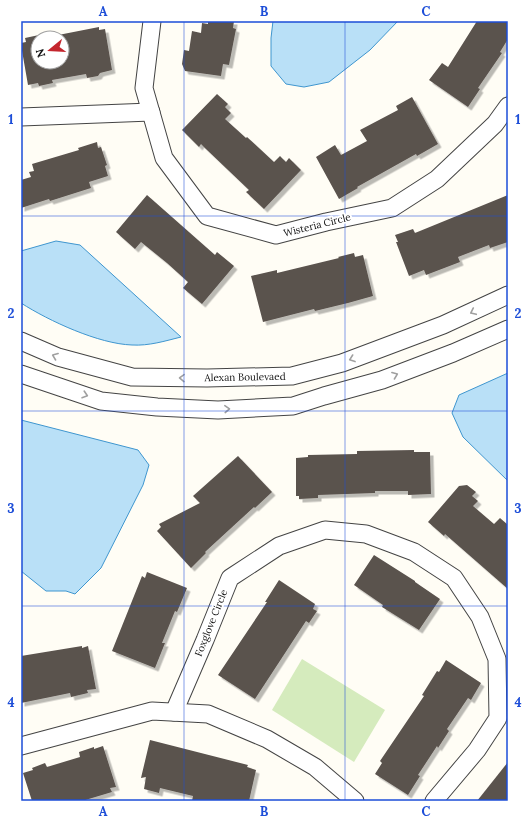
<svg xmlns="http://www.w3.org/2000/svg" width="529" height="822" viewBox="0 0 529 822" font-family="Lora,serif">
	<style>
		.green { fill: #d5ebbd }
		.water { fill: #b9e0f7; stroke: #3f96cf }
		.building { fill: #5a524d; filter: url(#shadow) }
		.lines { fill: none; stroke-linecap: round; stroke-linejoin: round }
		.minor-casing { stroke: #444; stroke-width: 19 }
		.minor { stroke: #fff; stroke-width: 17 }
		.oneway { stroke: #a0a0a0 }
		.grid { fill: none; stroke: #1d4ed8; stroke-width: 1; stroke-opacity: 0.55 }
		.labels { text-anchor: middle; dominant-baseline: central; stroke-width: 4; stroke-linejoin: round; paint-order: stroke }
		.street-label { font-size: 10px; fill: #111; stroke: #fff }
		.neatline { fill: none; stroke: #1d4ed8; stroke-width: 1.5 }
		.grid-label { font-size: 13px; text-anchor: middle; font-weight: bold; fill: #1d4ed8 }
	</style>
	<defs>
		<filter id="shadow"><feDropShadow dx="3.5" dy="3.5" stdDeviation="0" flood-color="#0004"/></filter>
	</defs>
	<rect width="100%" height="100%" fill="#fffdf5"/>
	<path class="green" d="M 302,659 L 385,710 L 354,762 L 272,710 Z"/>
	<g class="water">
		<path d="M 273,21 L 398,21 L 370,50 L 329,82 L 304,87 L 286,84 L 271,66 L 271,38 Z"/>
		<path d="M 56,241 L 80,245 L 181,337 C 165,341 149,346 132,345 C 99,344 49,321 21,303 L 21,251 Z"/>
		<path d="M 508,373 L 508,481 L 463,437 L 452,413 L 459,395 Z"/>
		<path d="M 21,420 L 138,450 L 149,465 L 143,485 L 101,568 L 75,594 L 66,591 L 46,591 L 21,571 Z"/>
	</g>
	<g class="building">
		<path d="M 208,21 L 234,21 L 233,28 L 236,29 L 229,65 L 223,64 L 221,76 L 185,71 L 182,64 L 184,50 L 189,51 L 192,31 L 201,33 L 202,23 L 208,24 Z"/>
		<path d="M 477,21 L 508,21 L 508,39 L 500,52 L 502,53 L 478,88 L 480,89 L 468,107 L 429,80 L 442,63 L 448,67 Z"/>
		<path d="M 99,27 L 99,30 L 105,29 L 112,70 L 100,73 L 98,76 L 87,78 L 86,74 L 52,80 L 53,83 L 39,86 L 38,83 L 28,85 L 21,45 L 21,43 L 26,42 L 25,38 L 39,35 L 38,62 L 62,62 L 62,38 L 43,38 Z"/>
		<path d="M 217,94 L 228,104 L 225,107 L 231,113 L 225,119 L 246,138 L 247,137 L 274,162 L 280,156 L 286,162 L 289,158 L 301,170 L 264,209 L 246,192 L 249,190 L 206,149 L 201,144 L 199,147 L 182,130 Z"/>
		<path d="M 412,97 L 438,144 L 417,156 L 416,154 L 357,187 L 358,188 L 339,199 L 316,157 L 335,145 L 341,155 L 367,141 L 360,130 L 398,110 L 396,106 Z"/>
		<path d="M 97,142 L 98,148 L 101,147 L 107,165 L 105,166 L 108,176 L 89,182 L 91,188 L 50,201 L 49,199 L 21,208 L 21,180 L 31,177 L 29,172 L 34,171 L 32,164 L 79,150 L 78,148 Z"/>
		<path d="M 147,195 L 215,255 L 217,252 L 234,266 L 202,304 L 183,288 L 188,282 L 167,263 L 141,242 L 135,249 L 116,232 Z"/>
		<path d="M 508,195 L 508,242 L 490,248 L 489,245 L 458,257 L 460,262 L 426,275 L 424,270 L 409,276 L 396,242 L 398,242 L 395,235 L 413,229 L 415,233 Z"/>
		<path d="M 354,253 L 355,257 L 363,255 L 373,296 L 348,303 L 315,311 L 314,309 L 263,322 L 251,276 L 277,270 L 277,273 L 339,258 L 338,257 Z"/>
		<path d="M 414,450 L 414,452 L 430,452 L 431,494 L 408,495 L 408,491 L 375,491 L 375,493 L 318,495 L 318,498 L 299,499 L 299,496 L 296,496 L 296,458 L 308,457 L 308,455 L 357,454 L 357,451 Z"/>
		<path d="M 238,456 L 272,492 L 255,508 L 254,507 L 205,552 L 206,553 L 191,568 L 157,531 L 161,527 L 159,524 L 200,503 L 193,496 Z"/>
		<path d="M 467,485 L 476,492 L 472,496 L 478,501 L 473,506 L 494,524 L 500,518 L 508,525 L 508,589 L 445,534 L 444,536 L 428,522 L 459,486 Z"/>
		<path d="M 374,555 L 415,581 L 415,582 L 440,599 L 419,630 L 382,607 L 383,605 L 354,585 Z"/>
		<path d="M 147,572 L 187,588 L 177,612 L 175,611 L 162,643 L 165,643 L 155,668 L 112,651 L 142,576 L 145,578 Z"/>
		<path d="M 279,580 L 315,604 L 313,609 L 317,611 L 309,623 L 306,621 L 255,699 L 218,675 L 267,602 L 265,602 Z"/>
		<path d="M 82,646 L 82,648 L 88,646 L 96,689 L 87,690 L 88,693 L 71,697 L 70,693 L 21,703 L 21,656 Z"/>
		<path d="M 446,660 L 481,683 L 471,700 L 468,698 L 447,729 L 449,731 L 438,748 L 437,746 L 418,775 L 420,776 L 408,795 L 375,774 L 382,763 L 380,761 L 424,696 L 422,695 L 437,671 L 439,672 Z"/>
		<path d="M 150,740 L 248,765 L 247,767 L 256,770 L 249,801 L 192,801 L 193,796 L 160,788 L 159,793 L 144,789 L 146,777 L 141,778 Z"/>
		<path d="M 103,746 L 116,787 L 110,788 L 112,792 L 82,801 L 32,801 L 23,773 L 33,770 L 32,768 L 45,763 L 47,767 L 80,757 L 79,752 L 94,747 L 94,749 Z"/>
		<path d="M 508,762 L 508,801 L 477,801 Z"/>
	</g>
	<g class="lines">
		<g class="minor-casing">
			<g id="minor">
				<path d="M 152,21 L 144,88 L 164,158 L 207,216 L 276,235 L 326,222 L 392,208 L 437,179 L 495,124 L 508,106"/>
				<path d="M 21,117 L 151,112"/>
				<path d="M 21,341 L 58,357 L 132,377 L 207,378 L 292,376 L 342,363 L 443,325 L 508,295"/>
				<path d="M 21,374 L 101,401 L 157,407 L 218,410 L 293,406 L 324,396 L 382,380 L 453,353 L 508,329"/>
				<path d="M 174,712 L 205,640 L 230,578 L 279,546 L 325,530 L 366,534 L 414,552 L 454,578 L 480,617 L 497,659 L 498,718 L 477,750 L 434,801"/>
				<path d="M 21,746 L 152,711 L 208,714 L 267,739 L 315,767 L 355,801"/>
			</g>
		</g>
		<use href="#minor" class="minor"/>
	</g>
	<defs><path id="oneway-chevron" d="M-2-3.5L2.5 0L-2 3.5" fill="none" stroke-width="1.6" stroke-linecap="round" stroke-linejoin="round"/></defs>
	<g class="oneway">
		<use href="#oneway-chevron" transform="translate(473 312) rotate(155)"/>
		<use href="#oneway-chevron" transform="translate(55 356) rotate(-159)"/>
		<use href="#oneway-chevron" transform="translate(352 359) rotate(160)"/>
		<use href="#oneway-chevron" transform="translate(395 375) rotate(-21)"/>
		<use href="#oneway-chevron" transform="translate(182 378) rotate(-179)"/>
		<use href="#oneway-chevron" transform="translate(85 395) rotate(18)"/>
		<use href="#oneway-chevron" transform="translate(227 409) rotate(-3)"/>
	</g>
	<path class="grid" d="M 184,21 L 184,801M 345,21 L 345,801M 21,216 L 508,216M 21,411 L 508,411M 21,606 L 508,606"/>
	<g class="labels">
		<g class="street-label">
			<text transform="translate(317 225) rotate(-14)">Wisteria Circle</text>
			<text transform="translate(245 377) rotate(-1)">Alexan Boulevaed</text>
			<text transform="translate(211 623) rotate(-68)">Foxglove Circle</text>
		</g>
	</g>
	<rect width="529" height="822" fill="none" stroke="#ffffff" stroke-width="44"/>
	<g transform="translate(50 50) rotate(252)"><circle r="19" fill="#ffffff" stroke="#a0a0a0"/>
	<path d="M0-3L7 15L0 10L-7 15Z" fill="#c4262e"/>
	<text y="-6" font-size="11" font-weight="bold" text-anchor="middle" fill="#111111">N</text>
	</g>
	<rect x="22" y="22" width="485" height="778" class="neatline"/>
	<g class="grid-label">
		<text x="103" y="16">A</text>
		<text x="264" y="16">B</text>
		<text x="426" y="16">C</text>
		<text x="11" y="124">1</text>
		<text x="518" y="124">1</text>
		<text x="11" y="318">2</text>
		<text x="518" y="318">2</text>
		<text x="11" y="513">3</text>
		<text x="518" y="513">3</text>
		<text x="11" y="707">4</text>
		<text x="518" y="707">4</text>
		<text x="103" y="816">A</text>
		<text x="264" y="816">B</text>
		<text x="426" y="816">C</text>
	</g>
</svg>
